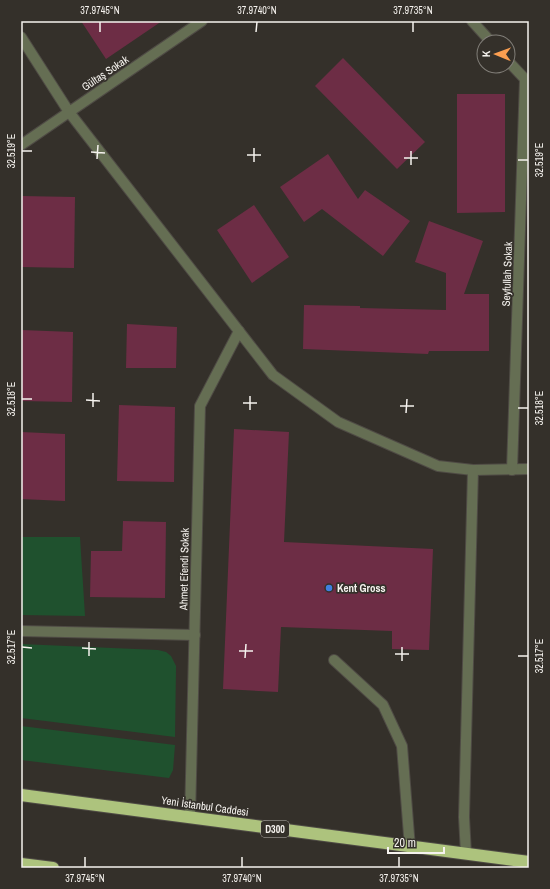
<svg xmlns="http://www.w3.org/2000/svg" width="550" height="889" viewBox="0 0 550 889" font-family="'Archivo Narrow',sans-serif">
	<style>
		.grass { fill: #1f512e }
		.building { fill: #6d2d45 }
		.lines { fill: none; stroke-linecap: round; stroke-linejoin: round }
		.minor-casing { stroke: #4f4b45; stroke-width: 12 }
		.highway-casing { stroke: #4f4b45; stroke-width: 14 }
		.minor { stroke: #656e53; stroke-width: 10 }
		.highway { stroke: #adc37d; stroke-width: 12 }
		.ticks { fill: none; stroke: #f5f2ee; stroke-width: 1.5 }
		.shop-dot { fill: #3f7fe0; stroke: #34302a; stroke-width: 1.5 }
		.labels { text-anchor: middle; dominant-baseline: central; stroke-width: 3.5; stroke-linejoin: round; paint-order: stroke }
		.shield { fill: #34302a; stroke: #bbb8b3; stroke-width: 1 }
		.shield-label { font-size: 10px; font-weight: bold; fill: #f5f2ee }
		.street-label { font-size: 11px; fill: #f5f2ee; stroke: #34302a }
		.poi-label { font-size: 11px; font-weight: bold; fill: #f5f2ee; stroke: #34302a; text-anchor: start }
		.neatline { fill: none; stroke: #f5f2ee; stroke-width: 1.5 }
		.ticks-label { font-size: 10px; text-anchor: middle; fill: #f5f2ee }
	</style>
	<rect width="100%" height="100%" fill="#34302a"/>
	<g class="grass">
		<path d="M 21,537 L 80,537 L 85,616 L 21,615 Z"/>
		<path d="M 21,644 L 158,650 L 166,652 L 171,656 L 176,666 L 175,737 L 21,718 Z"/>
		<path d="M 21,726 L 175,745 L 173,770 L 169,778 L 21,760 Z"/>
	</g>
	<g class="building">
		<path d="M 81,21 L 162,21 L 106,59 Z"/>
		<path d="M 343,58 L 425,142 L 397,169 L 315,86 Z"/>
		<path d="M 457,94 L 505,94 L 505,212 L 457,213 Z"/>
		<path d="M 328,154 L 358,199 L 365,190 L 410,221 L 383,256 L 322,209 L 304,222 L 280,187 Z"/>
		<path d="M 21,196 L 75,197 L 74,268 L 21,267 Z"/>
		<path d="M 254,205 L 289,257 L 252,283 L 217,230 Z"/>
		<path d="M 429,221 L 483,241 L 464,294 L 489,294 L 489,351 L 429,351 L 428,354 L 303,349 L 304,305 L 360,306 L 360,308 L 446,310 L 446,273 L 415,262 Z"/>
		<path d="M 127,324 L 177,327 L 176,368 L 126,368 Z"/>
		<path d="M 21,330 L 73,332 L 72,402 L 21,401 Z"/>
		<path d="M 119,405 L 175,407 L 174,482 L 117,481 Z"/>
		<path d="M 234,429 L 289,432 L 284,542 L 433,549 L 429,650 L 392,649 L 392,631 L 281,627 L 278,692 L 223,689 Z"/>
		<path d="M 21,432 L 65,434 L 65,501 L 21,499 Z"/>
		<path d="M 123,521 L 166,522 L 165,598 L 90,597 L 91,551 L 122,551 Z"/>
	</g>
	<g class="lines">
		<g class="minor-casing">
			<g id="minor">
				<path d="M 472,21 L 491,42"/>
				<path d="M 21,37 L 69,112 L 273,375 L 338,422 L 438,466 L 473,470 L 529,469"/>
				<path d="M 508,61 L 525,79 L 529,80"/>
				<path d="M 21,145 L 202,21"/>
				<path d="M 512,470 L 525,79"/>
				<path d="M 21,631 L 195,635"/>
				<path d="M 334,660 L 383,705 L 402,746 L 410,848"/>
				<path d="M 190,817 L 200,406 L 239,331"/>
				<path d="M 466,854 L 464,817 L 473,470"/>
			</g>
		</g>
		<g class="highway-casing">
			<g id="highway">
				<path d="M 21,795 C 190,817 359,841 529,862"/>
				<path d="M 21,864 L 53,868"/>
			</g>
		</g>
		<use href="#minor" class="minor"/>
		<use href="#highway" class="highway"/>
	</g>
	<path class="ticks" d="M 100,32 L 100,22M 256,32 L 257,22M 413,32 L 413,22M 22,151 L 32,151M 91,152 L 105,153M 247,155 L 261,155M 404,158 L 418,158M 97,159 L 98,145M 518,160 L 528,160M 254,162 L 254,148M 411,165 L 411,151M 22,399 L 32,399M 86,400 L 100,401M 243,403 L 257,403M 400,406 L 414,406M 93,407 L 93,393M 518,408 L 528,408M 250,410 L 250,396M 406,413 L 407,399M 22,647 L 32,648M 82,648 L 96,649M 239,651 L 253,651M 395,654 L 409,654M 89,656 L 89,642M 518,656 L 528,656M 245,658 L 246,644M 402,661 L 402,647M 85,867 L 85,857M 242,867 L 242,857M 399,867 L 399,857"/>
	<circle class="shop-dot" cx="329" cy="588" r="4"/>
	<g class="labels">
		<rect class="shield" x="261" y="821" width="28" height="16" rx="3"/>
		<g class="shield-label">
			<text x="275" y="829">D300</text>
		</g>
		<g class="street-label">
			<text transform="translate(105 73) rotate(-34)">Gültaş Sokak</text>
			<text transform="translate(507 274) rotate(-88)">Seyfullah Sokak</text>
			<text transform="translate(184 569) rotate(-89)">Ahmet Efendi Sokak</text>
			<text transform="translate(205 806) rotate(8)">Yeni İstanbul Caddesi</text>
		</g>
		<g class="poi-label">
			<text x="337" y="588">Kent Gross</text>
		</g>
	</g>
	<rect width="550" height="889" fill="none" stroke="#34302a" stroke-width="44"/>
	<g transform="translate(496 54) rotate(271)"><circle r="19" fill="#34302a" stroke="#817e78"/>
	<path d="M0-3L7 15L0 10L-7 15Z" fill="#fb9e50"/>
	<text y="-6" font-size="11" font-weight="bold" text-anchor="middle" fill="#f5f2ee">K</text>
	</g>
	<path d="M388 847v6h56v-6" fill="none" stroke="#f5f2ee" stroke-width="2"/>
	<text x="394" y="847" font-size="12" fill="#f5f2ee" stroke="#34302a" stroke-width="3" paint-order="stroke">20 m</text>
	<rect x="22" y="22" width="506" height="845" class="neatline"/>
	<g class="ticks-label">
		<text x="100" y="14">37.9745°N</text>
		<text x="257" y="14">37.9740°N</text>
		<text x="413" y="14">37.9735°N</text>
		<text transform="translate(11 151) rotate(-90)" y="4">32.519°E</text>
		<text transform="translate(539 160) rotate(-90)" y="4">32.519°E</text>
		<text transform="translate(11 399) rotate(-90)" y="4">32.518°E</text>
		<text transform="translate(539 408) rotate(-90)" y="4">32.518°E</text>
		<text transform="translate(11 647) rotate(-90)" y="4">32.517°E</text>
		<text transform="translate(539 656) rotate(-90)" y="4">32.517°E</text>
		<text x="85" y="882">37.9745°N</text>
		<text x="242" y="882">37.9740°N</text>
		<text x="399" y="882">37.9735°N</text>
	</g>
</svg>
